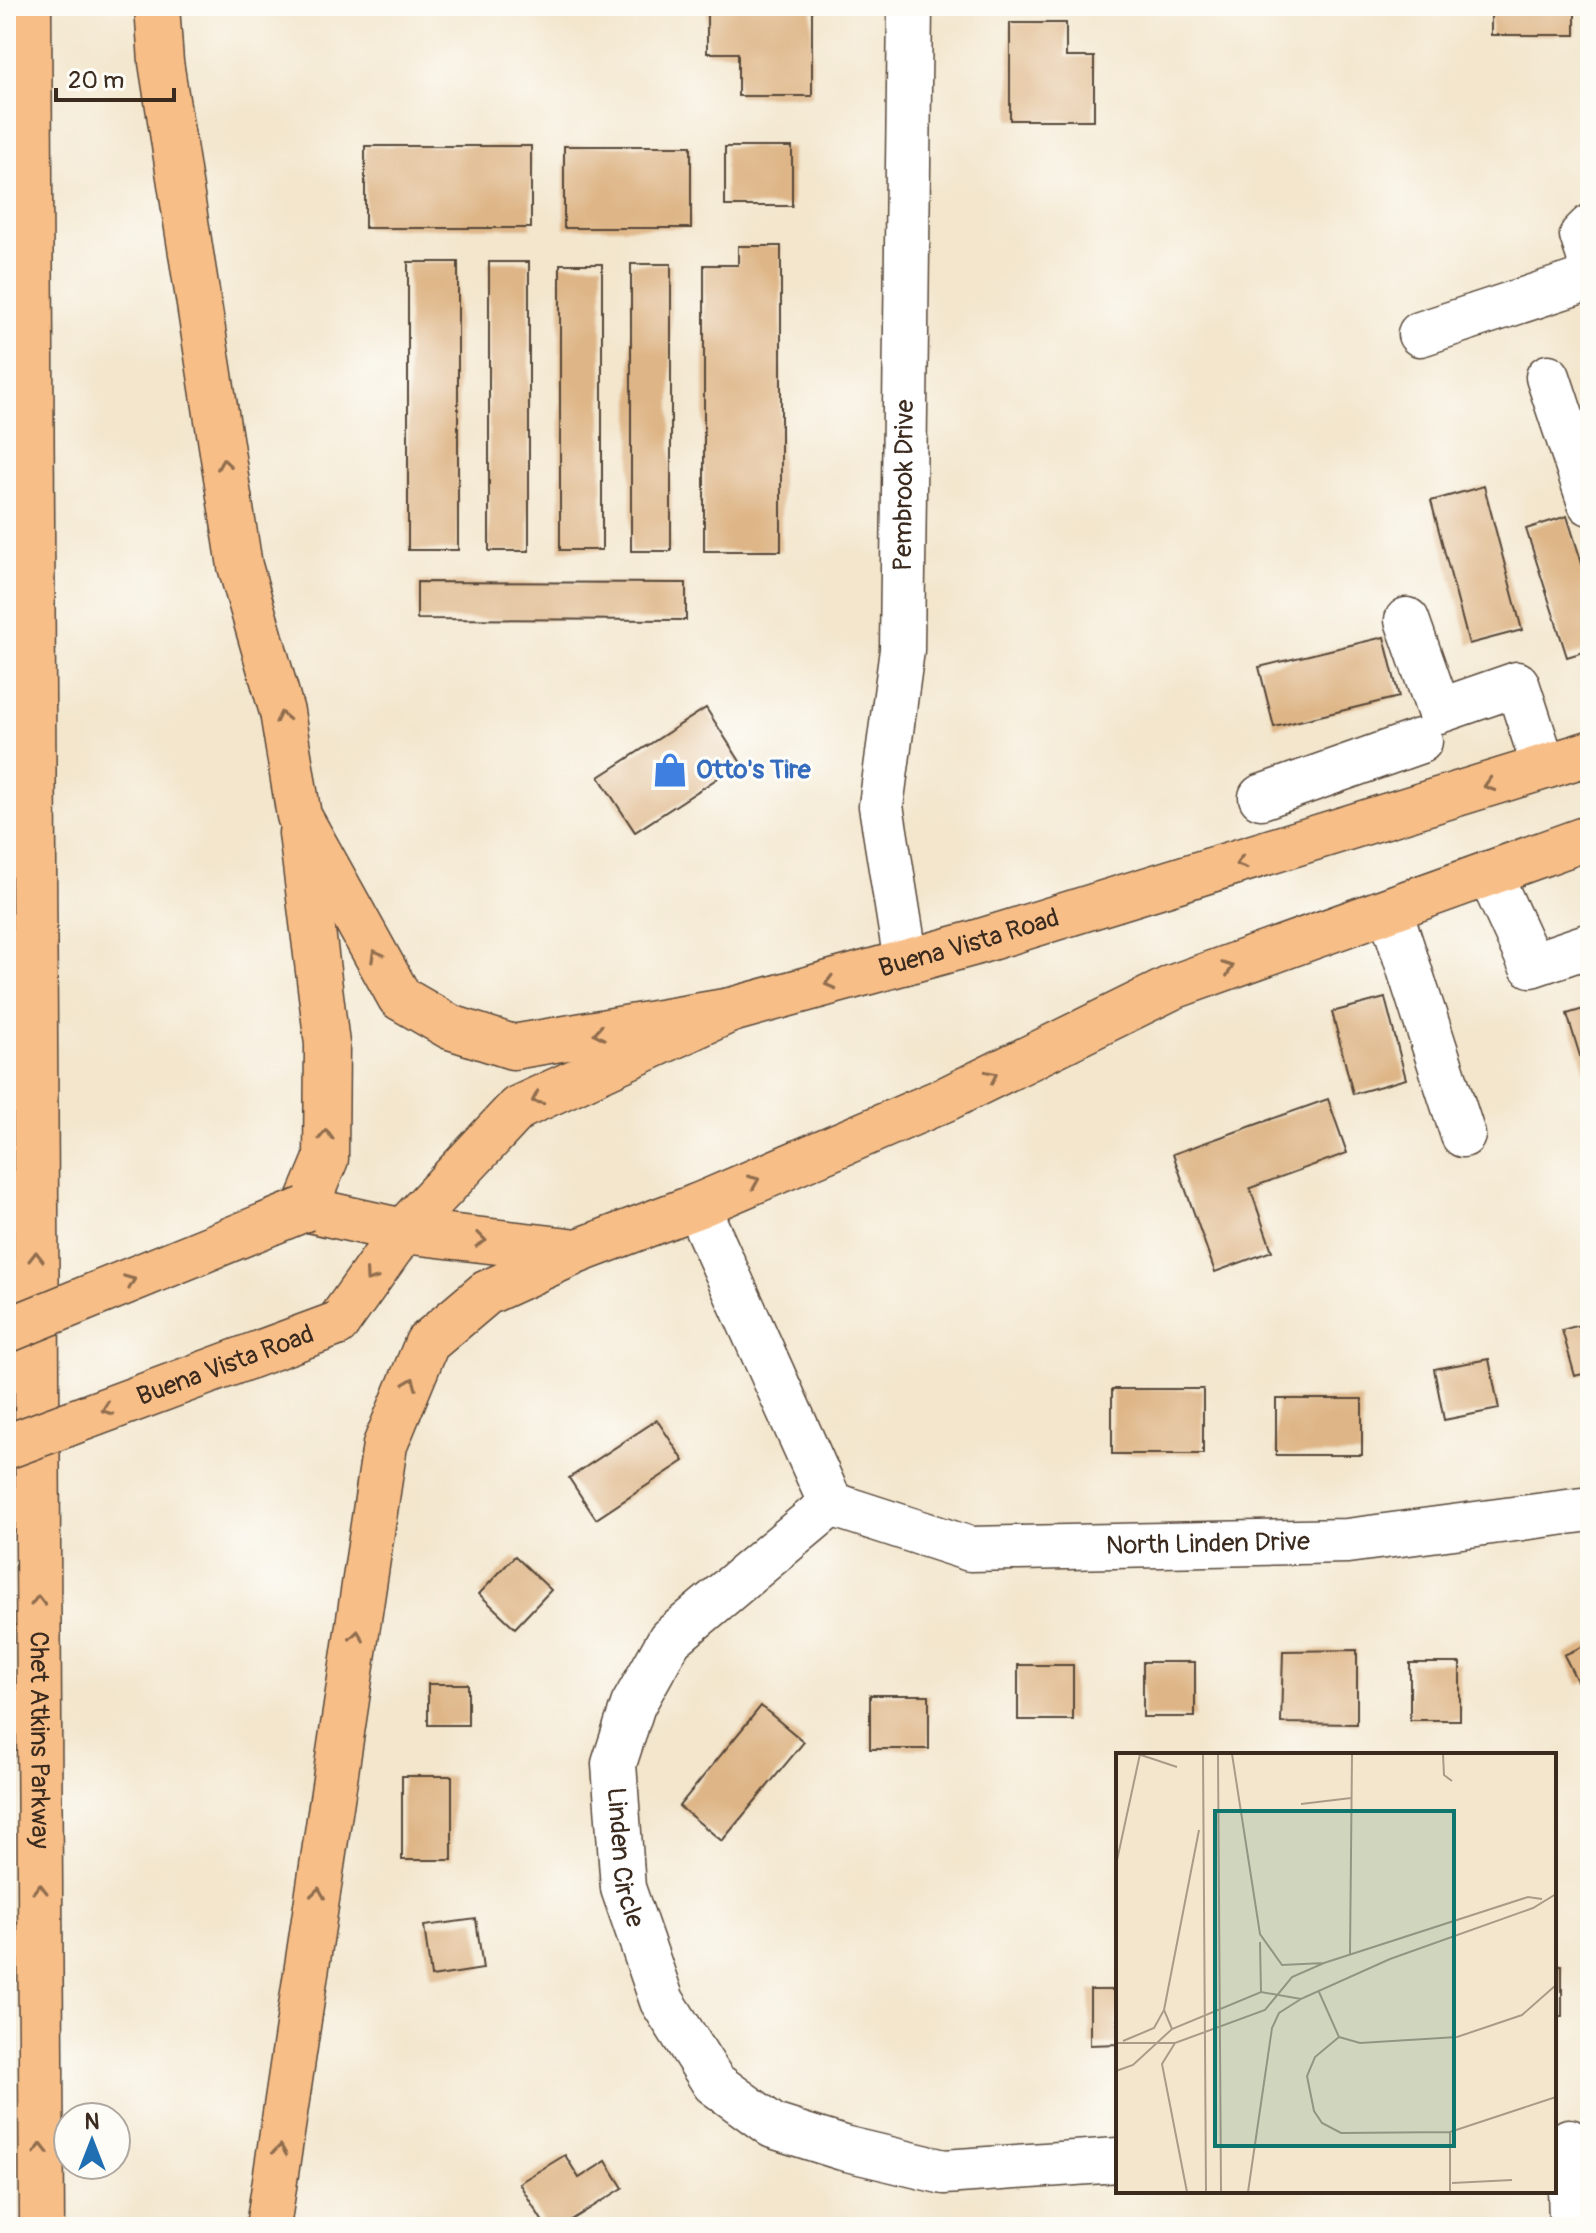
<svg xmlns="http://www.w3.org/2000/svg" width="1596" height="2233" viewBox="0 0 1596 2233" font-family="Pangolin,sans-serif">
	<style>
		.building { fill: #deb586 }
		.lines { fill: none; stroke-linecap: round; stroke-linejoin: round }
		.minor-casing { stroke: #574638; stroke-width: 47 }
		.major-casing { stroke: #574638; stroke-width: 47 }
		.highway-casing { stroke: #574638; stroke-width: 47 }
		.minor { stroke: #fff; stroke-width: 44 }
		.major { stroke: #f7be88; stroke-width: 44 }
		.highway { stroke: #f7be88; stroke-width: 44 }
		.major-bridge-casing { stroke: #574638; stroke-width: 47; stroke-linecap: butt }
		.major-bridge { stroke: #f7be88; stroke-width: 44 }
		.oneway { stroke: #906d4e }
		.labels { text-anchor: middle; dominant-baseline: central; stroke-width: 6; stroke-linejoin: round; paint-order: stroke }
		.street-label { font-size: 26px; fill: #3b2a1e; stroke: #fdfcf7 }
		.shop-label { font-size: 26px; font-weight: bold; fill: #366cbe; stroke: #fdfcf7; text-anchor: start }
		.inset-road { fill: none; stroke: #a99b87; stroke-width: 2 }
		.view { fill: #0f766e; fill-opacity: 0.15; stroke: #0f766e; stroke-width: 4 }
		.inset-edge { fill: none; stroke: #3b2a1e; stroke-width: 4 }
	</style>
	<rect width="100%" height="100%" fill="#fdfcf7"/>
	<filter id="ink" filterUnits="userSpaceOnUse"><feTurbulence type="fractalNoise" baseFrequency=".0125" numOctaves="2"/><feDisplacementMap in="SourceGraphic" scale="16" xChannelSelector="R" yChannelSelector="G"/><feConvolveMatrix kernelMatrix="1 2 1 2 8 2 1 2 1" color-interpolation-filters="sRGB"/></filter>
	<filter id="wash" filterUnits="userSpaceOnUse"><feTurbulence type="fractalNoise" baseFrequency=".006" numOctaves="4" result="noise"/><feDisplacementMap in="SourceGraphic" scale="32" xChannelSelector="R" yChannelSelector="G"/><feGaussianBlur stdDeviation="1.8" result="paint"/><feColorMatrix in="noise" values="0 0 0 0 0 0 0 0 0 0 0 0 0 0 0 0 0 1.4 0 .05"/><feComposite in="paint" operator="in"/></filter>
	<g filter="url(#wash)">
		<rect width="100%" height="100%" fill="#f3e6cd"/>
		<g id="blocks">
			<g class="building">
				<path d="M 707,6 L 812,6 L 812,96 L 738,96 L 738,53 L 707,53 Z"/>
				<rect x="1491" y="6" width="84" height="29"/>
				<path d="M 1010,23 L 1066,23 L 1066,57 L 1094,57 L 1094,120 L 1010,120 Z"/>
				<rect x="365" y="146" width="166" height="82"/>
				<rect x="564" y="146" width="127" height="82"/>
				<rect x="725" y="147" width="67" height="59"/>
				<path d="M 738,246 L 781,246 L 781,551 L 704,551 L 704,265 L 738,265 Z"/>
				<rect x="408" y="262" width="50" height="288"/>
				<rect x="489" y="262" width="40" height="289"/>
				<rect x="560" y="264" width="42" height="286"/>
				<rect x="631" y="264" width="40" height="287"/>
				<path d="M 1484,486 L 1522,630 L 1469,644 L 1431,501 Z"/>
				<path d="M 1567,516 L 1590,589 L 1590,650 L 1567,657 L 1526,529 Z"/>
				<path d="M 417,582 L 686,583 L 686,620 L 417,619 Z"/>
				<path d="M 1384,637 L 1399,697 L 1274,727 L 1259,667 Z"/>
				<path d="M 706,708 L 741,763 L 635,832 L 599,777 Z"/>
				<path d="M 1385,998 L 1406,1079 L 1353,1094 L 1332,1012 Z"/>
				<path d="M 1590,1007 L 1590,1085 L 1589,1085 L 1567,1014 Z"/>
				<path d="M 1328,1099 L 1347,1153 L 1250,1188 L 1272,1251 L 1215,1272 L 1173,1154 Z"/>
				<path d="M 1590,1322 L 1590,1372 L 1575,1376 L 1562,1330 Z"/>
				<path d="M 1489,1359 L 1499,1409 L 1444,1420 L 1434,1369 Z"/>
				<rect x="1112" y="1389" width="91" height="65"/>
				<rect x="1276" y="1399" width="86" height="56"/>
				<path d="M 657,1420 L 684,1461 L 596,1519 L 569,1478 Z"/>
				<path d="M 515,1556 L 551,1590 L 515,1628 L 479,1594 Z"/>
				<path d="M 1590,1643 L 1590,1680 L 1579,1685 L 1564,1655 Z"/>
				<path d="M 1357,1650 L 1357,1724 L 1281,1723 L 1283,1651 Z"/>
				<rect x="1143" y="1662" width="52" height="55"/>
				<rect x="1410" y="1663" width="50" height="57"/>
				<rect x="1018" y="1665" width="55" height="55"/>
				<rect x="428" y="1684" width="40" height="41"/>
				<rect x="870" y="1695" width="59" height="54"/>
				<path d="M 761,1706 L 804,1742 L 722,1841 L 679,1806 Z"/>
				<rect x="402" y="1776" width="50" height="84"/>
				<path d="M 476,1919 L 483,1969 L 431,1977 L 424,1926 Z"/>
				<rect x="1554" y="1965" width="8" height="52"/>
				<path d="M 1090,1990 L 1118,1990 L 1118,2044 L 1090,2045 Z"/>
				<path d="M 565,2155 L 579,2178 L 606,2161 L 623,2188 L 560,2227 L 546,2227 L 519,2183 Z"/>
			</g>
		</g>
	</g>
	<g filter="url(#ink)">
		<use href="#blocks" fill-opacity="0" stroke="#574638" stroke-width="2"/>
		<g class="lines">
			<g class="minor-casing">
				<g id="minor">
					<path d="M 1590,227 L 1582,235 L 1590,259"/>
					<path d="M 1420,334 L 1590,278"/>
					<path d="M 1548,377 L 1590,503"/>
					<path d="M 1407,620 L 1439,711 L 1517,684 L 1544,767"/>
					<path d="M 1261,797 L 1420,741"/>
					<path d="M 1489,873 L 1531,965 L 1590,945"/>
					<path d="M 1390,910 L 1463,1135"/>
					<path id="s1" d="M 906,962 L 881,806 L 902,650 L 910,6"/>
					<path d="M 697,1206 L 831,1504"/>
					<path id="s2" d="M 831,1504 L 670,1639 L 633,1705 L 614,1764 L 623,1888 L 662,2001 L 714,2083 L 773,2126 L 843,2148 L 944,2172 L 1118,2160"/>
					<path id="s3" d="M 831,1504 L 970,1549 L 1347,1541 L 1590,1509"/>
					<path d="M 1569,2141 L 1571,2227"/>
				</g>
			</g>
			<g class="major-casing">
				<g id="major">
					<path d="M 305,1209 L 403,1231 L 578,1251 L 697,1206 L 946,1099 L 1173,987 L 1590,837"/>
					<path id="s4" d="M 337,1324 L 403,1231 L 518,1108 L 731,1010 L 971,944 L 1590,753"/>
				</g>
			</g>
			<g class="highway-casing">
				<g id="highway">
					<path id="s5" d="M 29,6 L 42,2227"/>
					<path d="M 157,6 L 161,62 L 240,566 L 282,712 L 299,816 L 400,998 L 450,1027 L 513,1047 L 731,1010"/>
					<path d="M 301,833 L 327,1044 L 326,1159 L 305,1209"/>
					<path d="M 268,2227 L 385,1445 L 427,1343 L 486,1293 L 578,1251"/>
				</g>
			</g>
			<use href="#minor" class="minor"/>
			<use href="#major" class="major"/>
			<use href="#highway" class="highway"/>
			<g class="major-bridge-casing">
				<g id="major-bridge">
					<path d="M 6,1331 L 305,1209"/>
					<path id="s6" d="M 6,1447 L 337,1324"/>
				</g>
			</g>
			<use href="#major-bridge" class="major-bridge"/>
		</g>
		<defs><path id="oneway-chevron" d="M-2-3.5L2.5 0L-2 3.5" fill="none" stroke-width="1.6" stroke-linecap="round" stroke-linejoin="round" transform="scale(2)"/></defs>
		<g class="oneway">
			<use href="#oneway-chevron" transform="translate(224 464) rotate(-99)"/>
			<use href="#oneway-chevron" transform="translate(282 717) rotate(-102)"/>
			<use href="#oneway-chevron" transform="translate(1489 785) rotate(163)"/>
			<use href="#oneway-chevron" transform="translate(1241 863) rotate(163)"/>
			<use href="#oneway-chevron" transform="translate(376 955) rotate(-119)"/>
			<use href="#oneway-chevron" transform="translate(1228 968) rotate(-20)"/>
			<use href="#oneway-chevron" transform="translate(830 983) rotate(165)"/>
			<use href="#oneway-chevron" transform="translate(599 1033) rotate(170)"/>
			<use href="#oneway-chevron" transform="translate(992 1076) rotate(-26)"/>
			<use href="#oneway-chevron" transform="translate(537 1099) rotate(155)"/>
			<use href="#oneway-chevron" transform="translate(326 1135) rotate(-89)"/>
			<use href="#oneway-chevron" transform="translate(754 1181) rotate(-23)"/>
			<use href="#oneway-chevron" transform="translate(481 1240) rotate(7)"/>
			<use href="#oneway-chevron" transform="translate(36 1257) rotate(-90)"/>
			<use href="#oneway-chevron" transform="translate(370 1277) rotate(125)"/>
			<use href="#oneway-chevron" transform="translate(130 1281) rotate(-22)"/>
			<use href="#oneway-chevron" transform="translate(411 1383) rotate(-68)"/>
			<use href="#oneway-chevron" transform="translate(107 1409) rotate(160)"/>
			<use href="#oneway-chevron" transform="translate(38 1601) rotate(-90)"/>
			<use href="#oneway-chevron" transform="translate(357 1636) rotate(-82)"/>
			<use href="#oneway-chevron" transform="translate(40 1889) rotate(-90)"/>
			<use href="#oneway-chevron" transform="translate(318 1893) rotate(-82)"/>
			<use href="#oneway-chevron" transform="translate(41 2149) rotate(-90)"/>
			<use href="#oneway-chevron" transform="translate(280 2150) rotate(-82)"/>
		</g>
	</g>
	<defs>
		<g id="shop-bare" transform="scale(2.76)"><path d="M-5-2.5h2.3a2.7 3.5 0 0 1 5.4 0H5L5.5 6h-11ZM-1.5-2.5h3a1.5 2.3 0 0 0-3 0Z" fill="#3f7fe0" stroke="#fdfcf7" stroke-width="2.5" paint-order="stroke"/></g>
	</defs>
	<g fill-rule="evenodd">
		<use href="#shop-bare" x="670" y="770"/>
	</g>
	<g class="labels">
		<g class="street-label">
			<text stroke="none"><textPath href="#s1" startOffset="480">Pembrook Drive</textPath></text>
			<text stroke="none"><textPath href="#s4" startOffset="764">Buena Vista Road</textPath></text>
			<text stroke="none"><textPath href="#s6" startOffset="234">Buena Vista Road</textPath></text>
			<text stroke="none"><textPath href="#s3" startOffset="384">North Linden Drive</textPath></text>
			<text stroke="none"><textPath href="#s5" startOffset="1734">Chet Atkins Parkway</textPath></text>
			<text stroke="none"><textPath href="#s2" startOffset="442">Linden Circle</textPath></text>
		</g>
		<g class="shop-label">
			<text x="696" y="770">Otto's Tire</text>
		</g>
	</g>
	<g transform="translate(1116 1753)">
		<rect width="440" height="440" fill="#f3e6cd"/>
		<path class="inset-road" d="M 22,1 L 61,14M 87,1 L 90,439M 102,1 L 105,439M 116,1 L 144,181 L 166,212 L 208,210M 327,1 L 328,22 L 336,28M 185,51 L 235,45M 0,112 L 24,1M 144,189 L 145,239M 234,202 L 236,1M 203,239 L 223,284M 56,276 L 48,257 L 83,77M 223,284 L 199,304 L 191,323 L 198,358 L 206,370 L 225,380 L 334,379 L 440,344M 223,284 L 244,290 L 341,284 L 406,262 L 440,232M 7,288 L 38,275 L 48,257M 0,290 L 59,290 L 149,257 L 176,224 L 208,210 L 412,144 L 426,146M 59,290 L 46,311 L 71,439M 0,318 L 17,312 L 56,276 L 145,239 L 185,246 L 274,206 L 417,155 L 440,141M 334,379 L 334,439M 336,430 L 396,427M 132,439 L 156,275 L 163,260 L 185,246"/>
		<path class="view" d="M 99,58 L 338,58 L 338,393 L 99,393 Z"/>
		<rect width="440" height="440" class="inset-edge"/>
	</g>
	<rect width="1596" height="2233" fill="none" stroke="#fdfcf7" stroke-width="32"/>
	<g transform="translate(92 2141)"><circle r="38" fill="#fdfcf7" stroke="#afa8a0" stroke-width="2"/>
	<path d="M0-6L14 30L0 20L-14 30Z" fill="#1f6fb2"/>
	<text y="-12" font-size="22" font-weight="bold" text-anchor="middle" fill="#3b2a1e">N</text>
	</g>
	<path d="M56 88v12h118v-12" fill="none" stroke="#3b2a1e" stroke-width="4"/>
	<text x="68" y="88" font-size="24" fill="#3b2a1e" stroke="#fdfcf7" stroke-width="6" paint-order="stroke">20 m</text>
</svg>
